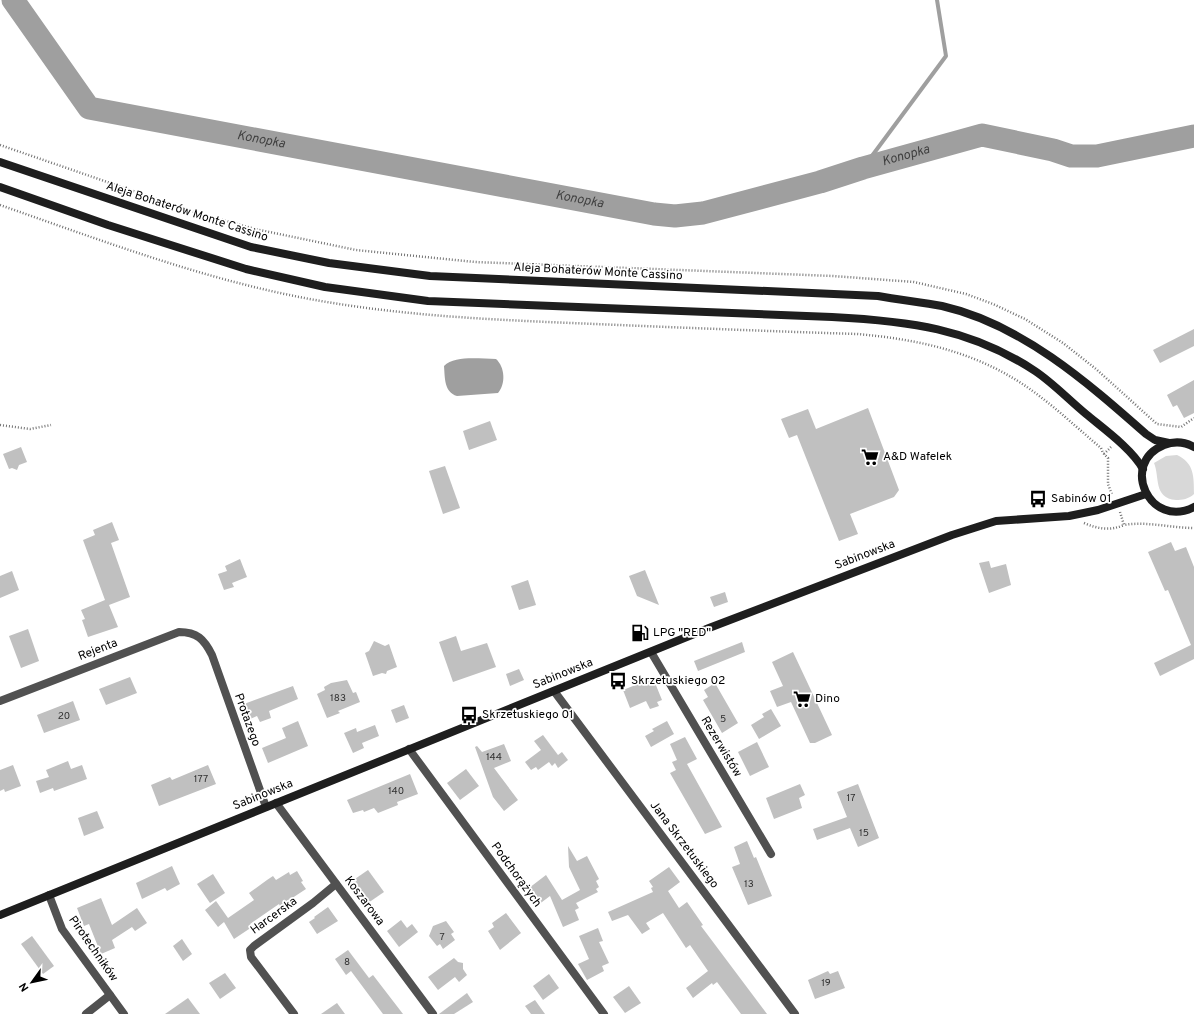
<svg xmlns="http://www.w3.org/2000/svg" width="1194" height="1014" viewBox="0 0 1194 1014" font-family="Overpass,sans-serif">
	<style>
		.green { fill: #d8d8d8 }
		.water { fill: #9f9f9f }
		.lines { fill: none; stroke-linecap: round; stroke-linejoin: round }
		.stream { stroke: #9f9f9f; stroke-width: 4 }
		.river { stroke: #9f9f9f; stroke-width: 23 }
		.building { fill: #c0c0c0 }
		.path { stroke: #737373; stroke-width: 2.5; stroke-dasharray: 1 2; stroke-linecap: butt }
		.street { stroke: #515151; stroke-width: 8 }
		.secondary { stroke: #1e1e1e; stroke-width: 8 }
		.labels { text-anchor: middle; dominant-baseline: central; stroke-width: 3.5; stroke-linejoin: round; paint-order: stroke }
		.number-label { font-size: 10px; fill: #303030 }
		.street-label { font-size: 12px; fill: #000; stroke: #fff }
		.poi-label { font-size: 12px; fill: #000; stroke: #fff; text-anchor: start }
		.water-label { font-size: 13px; font-style: italic; fill: #404040; stroke: #fff }
	</style>
	<rect width="100%" height="100%" fill="#fff"/>
	<path class="green" d="M 1177,455 C 1194,463 1194,476 1194,494 C 1189,499 1182,500 1176,500 C 1153,498 1160,477 1154,463 L 1166,456 Z"/>
	<path class="water" d="M 496,359 C 505,367 506,384 498,393 L 457,396 C 444,392 445,378 444,366 C 455,355 480,359 496,359 Z"/>
	<g class="lines">
		<path class="stream" d="M 863,168 L 946,56 L 937,0"/>
		<path class="river" id="s1" d="M 13,0 L 89,108 L 654,214 L 675,216 L 703,213 L 820,182 L 863,168 L 982,135 L 1053,150 L 1071,156 L 1097,156 L 1194,136"/>
	</g>
	<g class="building">
		<path d="M 1194,329 L 1194,346 L 1160,363 L 1153,350 Z"/>
		<path d="M 1194,380 L 1194,413 L 1184,418 L 1177,405 L 1173,407 L 1167,395 Z"/>
		<path d="M 868,408 L 899,490 L 894,497 L 850,514 L 858,534 L 839,541 L 797,435 L 789,438 L 781,419 L 808,409 L 816,429 Z"/>
		<path d="M 490,421 L 497,440 L 469,450 L 463,431 Z"/>
		<path d="M 21,447 L 27,462 L 19,465 L 17,470 L 12,468 L 9,469 L 3,454 Z"/>
		<path d="M 445,466 L 460,508 L 443,514 L 429,471 Z"/>
		<path d="M 112,522 L 119,540 L 111,543 L 130,597 L 109,605 L 118,627 L 88,637 L 82,620 L 85,619 L 81,610 L 105,600 L 83,540 L 95,535 L 93,530 Z"/>
		<path d="M 1171,542 L 1175,551 L 1186,547 L 1194,567 L 1194,659 L 1160,676 L 1154,663 L 1191,645 L 1168,590 L 1165,591 L 1148,552 Z"/>
		<path d="M 240,559 L 247,577 L 232,583 L 234,587 L 224,590 L 218,574 L 227,571 L 225,566 Z"/>
		<path d="M 989,561 L 991,568 L 1006,564 L 1011,585 L 989,593 L 979,563 Z"/>
		<path d="M 645,570 L 659,605 L 637,596 L 629,576 Z"/>
		<path d="M 12,571 L 19,590 L 0,598 L 0,576 Z"/>
		<path d="M 528,580 L 536,605 L 519,610 L 511,586 Z"/>
		<path d="M 725,592 L 728,602 L 714,607 L 710,597 Z"/>
		<path d="M 28,629 L 39,661 L 21,668 L 9,636 Z"/>
		<path d="M 456,636 L 461,651 L 487,643 L 496,667 L 453,682 L 439,642 Z"/>
		<path d="M 374,641 L 385,646 L 389,644 L 397,667 L 387,671 L 386,674 L 382,673 L 373,676 L 365,653 L 369,651 Z"/>
		<path d="M 742,642 L 745,652 L 698,671 L 694,661 Z"/>
		<path d="M 793,652 L 832,735 L 815,743 L 810,743 L 791,702 L 777,707 L 770,691 L 783,686 L 772,662 Z"/>
		<path d="M 519,669 L 524,680 L 510,686 L 506,674 Z"/>
		<path d="M 130,677 L 137,693 L 106,705 L 99,689 Z"/>
		<path d="M 653,678 L 662,700 L 657,702 L 659,706 L 650,709 L 646,701 L 630,708 L 623,690 Z"/>
		<path d="M 347,680 L 353,693 L 356,692 L 360,702 L 338,711 L 340,713 L 327,718 L 317,694 L 325,690 L 324,687 L 331,683 Z"/>
		<path d="M 715,683 L 738,723 L 722,733 L 703,700 L 708,697 L 704,690 Z"/>
		<path d="M 293,686 L 298,699 L 269,711 L 271,718 L 260,722 L 257,716 L 250,719 L 244,704 Z"/>
		<path d="M 73,701 L 80,720 L 44,733 L 37,715 Z"/>
		<path d="M 404,705 L 409,718 L 396,723 L 391,710 Z"/>
		<path d="M 771,709 L 781,726 L 759,739 L 751,725 L 764,717 L 762,714 Z"/>
		<path d="M 298,721 L 308,746 L 268,763 L 262,748 L 286,738 L 282,728 Z"/>
		<path d="M 667,721 L 674,734 L 651,747 L 645,736 L 654,731 L 652,729 Z"/>
		<path d="M 375,725 L 379,736 L 362,743 L 364,748 L 353,753 L 344,733 L 356,728 L 357,732 Z"/>
		<path d="M 543,735 L 558,755 L 562,752 L 568,760 L 558,768 L 555,763 L 552,766 L 549,762 L 538,770 L 536,767 L 531,770 L 525,762 L 541,750 L 534,741 Z"/>
		<path d="M 685,737 L 697,759 L 687,764 L 722,827 L 705,834 L 670,773 L 676,770 L 672,762 L 677,760 L 670,744 Z"/>
		<path d="M 757,742 L 769,767 L 750,776 L 738,752 Z"/>
		<path d="M 504,744 L 511,761 L 494,768 L 518,800 L 504,811 L 493,797 L 475,747 L 477,746 L 482,752 Z"/>
		<path d="M 68,761 L 71,769 L 82,765 L 87,779 L 54,791 L 53,788 L 40,793 L 36,781 L 49,777 L 46,770 Z"/>
		<path d="M 13,765 L 21,786 L 5,792 L 4,789 L 0,791 L 0,770 Z"/>
		<path d="M 208,765 L 216,784 L 159,806 L 151,785 L 170,777 L 172,780 Z"/>
		<path d="M 466,769 L 479,786 L 460,800 L 447,783 Z"/>
		<path d="M 410,774 L 418,794 L 397,802 L 398,805 L 378,813 L 374,808 L 364,812 L 363,810 L 353,813 L 347,800 Z"/>
		<path d="M 800,784 L 805,795 L 799,798 L 802,808 L 774,819 L 766,798 Z"/>
		<path d="M 858,784 L 879,838 L 858,847 L 850,828 L 817,840 L 813,829 L 847,817 L 837,792 Z"/>
		<path d="M 97,811 L 104,828 L 84,836 L 78,818 Z"/>
		<path d="M 747,841 L 754,858 L 756,857 L 772,896 L 748,905 L 732,867 L 740,864 L 734,847 Z"/>
		<path d="M 568,846 L 577,861 L 587,856 L 599,879 L 596,881 L 599,887 L 596,889 L 598,892 L 576,903 L 579,908 L 575,910 L 579,920 L 563,927 L 550,896 L 538,905 L 529,888 L 546,875 L 562,900 L 580,890 L 569,867 Z"/>
		<path d="M 172,866 L 180,884 L 167,891 L 165,888 L 142,899 L 136,883 Z"/>
		<path d="M 669,867 L 680,882 L 668,891 L 679,908 L 687,902 L 703,925 L 701,926 L 767,1014 L 741,1014 L 717,982 L 713,985 L 712,983 L 693,998 L 686,988 L 708,971 L 690,945 L 686,948 L 663,913 L 646,923 L 650,929 L 642,934 L 628,915 L 612,921 L 608,912 L 653,892 L 651,888 L 653,887 L 649,881 Z"/>
		<path d="M 368,870 L 384,892 L 368,903 L 352,881 Z"/>
		<path d="M 297,871 L 303,881 L 301,882 L 306,889 L 280,906 L 279,904 L 250,924 L 252,927 L 234,939 L 224,922 L 218,927 L 205,910 L 216,901 L 228,918 L 254,900 L 249,893 L 267,880 L 273,876 L 276,880 L 289,872 L 290,875 Z"/>
		<path d="M 213,874 L 225,893 L 210,903 L 197,884 Z"/>
		<path d="M 101,898 L 112,925 L 137,908 L 147,923 L 135,931 L 132,927 L 112,940 L 115,948 L 101,954 L 89,924 L 84,926 L 77,908 Z"/>
		<path d="M 328,907 L 338,921 L 317,934 L 309,922 L 315,918 L 314,917 Z"/>
		<path d="M 506,913 L 521,933 L 500,950 L 488,931 L 494,927 L 492,923 Z"/>
		<path d="M 401,920 L 407,928 L 412,924 L 418,932 L 399,947 L 387,931 Z"/>
		<path d="M 446,921 L 454,932 L 451,934 L 455,940 L 443,949 L 440,944 L 437,946 L 429,936 L 433,926 Z"/>
		<path d="M 598,928 L 603,941 L 599,942 L 609,963 L 602,966 L 604,971 L 587,980 L 578,964 L 589,959 L 579,936 Z"/>
		<path d="M 32,936 L 54,966 L 43,974 L 21,944 Z"/>
		<path d="M 182,939 L 192,954 L 183,961 L 173,946 Z"/>
		<path d="M 348,950 L 369,978 L 373,975 L 403,1014 L 383,1014 L 351,971 L 346,975 L 335,959 Z"/>
		<path d="M 454,958 L 458,962 L 463,963 L 463,969 L 467,975 L 459,982 L 455,977 L 438,990 L 428,977 Z"/>
		<path d="M 828,971 L 830,974 L 838,971 L 845,988 L 815,999 L 808,980 Z"/>
		<path d="M 225,973 L 236,988 L 220,999 L 209,983 Z"/>
		<path d="M 549,974 L 559,988 L 543,1000 L 533,986 Z"/>
		<path d="M 629,986 L 641,1003 L 625,1013 L 613,997 Z"/>
		<path d="M 467,993 L 473,1002 L 454,1014 L 439,1014 Z"/>
		<path d="M 188,998 L 200,1014 L 165,1014 Z"/>
		<path d="M 535,1000 L 545,1014 L 531,1014 L 525,1006 Z"/>
		<path d="M 337,1003 L 345,1014 L 321,1014 Z"/>
	</g>
	<g class="lines">
		<g class="path">
			<path d="M 0,145 L 197,213 L 255,229 L 356,250 L 475,262 L 833,276 L 914,282 L 966,294 L 993,304 L 1025,319 L 1063,343 L 1096,369 L 1157,424 L 1181,427 L 1194,418"/>
			<path d="M 0,205 C 92,237 184,272 280,293 C 376,314 474,319 572,323 C 667,327 762,331 857,334 C 916,339 973,351 1024,385 C 1051,403 1076,427 1101,448 L 1103,453 L 1108,458 L 1108,484 L 1112,495"/>
			<path d="M 0,425 L 30,429 L 51,425"/>
			<path d="M 1104,454 L 1111,447"/>
			<path d="M 1120,512 L 1124,525 C 1147,521 1171,528 1194,528"/>
			<path d="M 1084,523 C 1098,529 1110,531 1124,525"/>
		</g>
		<g class="street">
			<path d="M 651,652 L 771,854"/>
			<path d="M 554,691 L 795,1014"/>
			<path d="M 0,701 L 179,632 C 197,632 204,639 212,655 L 266,807"/>
			<path d="M 409,749 L 604,1014"/>
			<path d="M 276,803 L 433,1014"/>
			<path d="M 49,895 L 62,929 L 124,1014"/>
			<path d="M 86,1014 L 110,995"/>
			<path d="M 294,1014 L 251,957 L 250,950 L 254,946 L 313,903 L 336,884"/>
		</g>
		<g class="secondary">
			<path d="M 0,162 L 251,247 L 329,263 L 430,276 L 878,296 C 899,300 921,302 942,306 C 1021,324 1087,382 1146,434 L 1155,440 L 1169,443"/>
			<path d="M 0,187 L 108,225 L 246,269 L 325,287 L 428,301 L 832,317 C 908,321 970,328 1035,371 C 1053,383 1069,400 1086,414 C 1104,429 1132,449 1143,469"/>
			<path d="M 1194,447 C 1185,442 1174,441 1164,445 C 1119,463 1150,530 1194,507"/>
			<path d="M 0,915 L 709,628 L 952,535 L 996,521 L 1069,516 L 1098,510 L 1146,494"/>
		</g>
	</g>
	<defs>
		<g id="supermarket-bare" transform="scale(1.38)"><path d="M-6-5.5h2.5l.6 2H6L4.5 2H-2.5L-4.4-4H-6ZM-1.5 3.2a1.3 1.3 0 1 0 .1 0ZM3 3.2a1.3 1.3 0 1 0 .1 0Z" fill="#000" stroke="#fff" stroke-width="2.5" paint-order="stroke"/></g>
		<g id="bus-bare" transform="scale(1.38)"><path d="M-5-6H5V4H4V6H2V4H-2V6H-4V4H-5ZM-3.5-4V0h7V-4ZM-3.5 1.2v1.5H-2V1.2ZM2 1.2v1.5H3.5V1.2Z" fill="#000" stroke="#fff" stroke-width="2.5" paint-order="stroke"/></g>
		<g id="fuel-bare" transform="scale(1.38)"><path d="M-5.5-6h7V0h2V4h1.3V-2.5L3-4.5l.8-.8L6-3V5H2.5V1h-1V6h-7ZM-4.2-4.7v3.2H.2V-4.7Z" fill="#000" stroke="#fff" stroke-width="2.5" paint-order="stroke"/></g>
	</defs>
	<g fill-rule="evenodd">
		<use href="#supermarket-bare" x="870" y="457"/>
		<use href="#bus-bare" x="1038" y="499"/>
		<use href="#fuel-bare" x="640" y="633"/>
		<use href="#bus-bare" x="618" y="681"/>
		<use href="#supermarket-bare" x="802" y="699"/>
		<use href="#bus-bare" x="469" y="715"/>
	</g>
	<g class="labels">
		<g class="number-label">
			<text x="338" y="698">183</text>
			<text x="64" y="716">20</text>
			<text x="723" y="719">5</text>
			<text x="494" y="757">144</text>
			<text x="201" y="779">177</text>
			<text x="396" y="791">140</text>
			<text x="851" y="798">17</text>
			<text x="864" y="833">15</text>
			<text x="749" y="884">13</text>
			<text x="442" y="937">7</text>
			<text x="347" y="962">8</text>
			<text x="826" y="983">19</text>
		</g>
		<g class="street-label">
			<text transform="translate(187 212) rotate(18)">Aleja Bohaterów Monte Cassino</text>
			<text transform="translate(598 272) rotate(3)">Aleja Bohaterów Monte Cassino</text>
			<text transform="translate(865 555) rotate(-21)">Sabinowska</text>
			<text transform="translate(98 650) rotate(-21)">Rejenta</text>
			<text transform="translate(563 674) rotate(-22)">Sabinowska</text>
			<text transform="translate(247 720) rotate(70)">Protazego</text>
			<text transform="translate(721 747) rotate(59)">Rezerwistów</text>
			<text transform="translate(263 795) rotate(-22)">Sabinowska</text>
			<text transform="translate(684 845) rotate(53)">Jana Skrzetuskiego</text>
			<text transform="translate(516 875) rotate(54)">Podchorążych</text>
			<text transform="translate(364 901) rotate(53)">Koszarowa</text>
			<text transform="translate(274 916) rotate(-36)">Harcerska</text>
			<text transform="translate(93 949) rotate(55)">Pirotechników</text>
		</g>
		<g class="poi-label">
			<text x="883" y="457">A&amp;D Wafelek</text>
			<text x="1051" y="499">Sabinów 01</text>
			<text x="653" y="633">LPG "RED"</text>
			<text x="631" y="681">Skrzetuskiego 02</text>
			<text x="815" y="699">Dino</text>
			<text x="482" y="715">Skrzetuskiego 01</text>
		</g>
		<g class="water-label">
			<text stroke="none"><textPath href="#s1" startOffset="307">Konopka</textPath></text>
			<text stroke="none"><textPath href="#s1" startOffset="967">Konopka</textPath></text>
			<text stroke="none"><textPath href="#s1" startOffset="631">Konopka</textPath></text>
		</g>
	</g>
	<g transform="translate(32 982) rotate(237)" stroke="#ffffff" stroke-width="3" paint-order="stroke">
	<path d="M0-3L7 15L0 10L-7 15Z" fill="#000000"/>
	<text y="-6" font-size="11" font-weight="bold" text-anchor="middle" fill="#000000">N</text>
	</g>
</svg>
